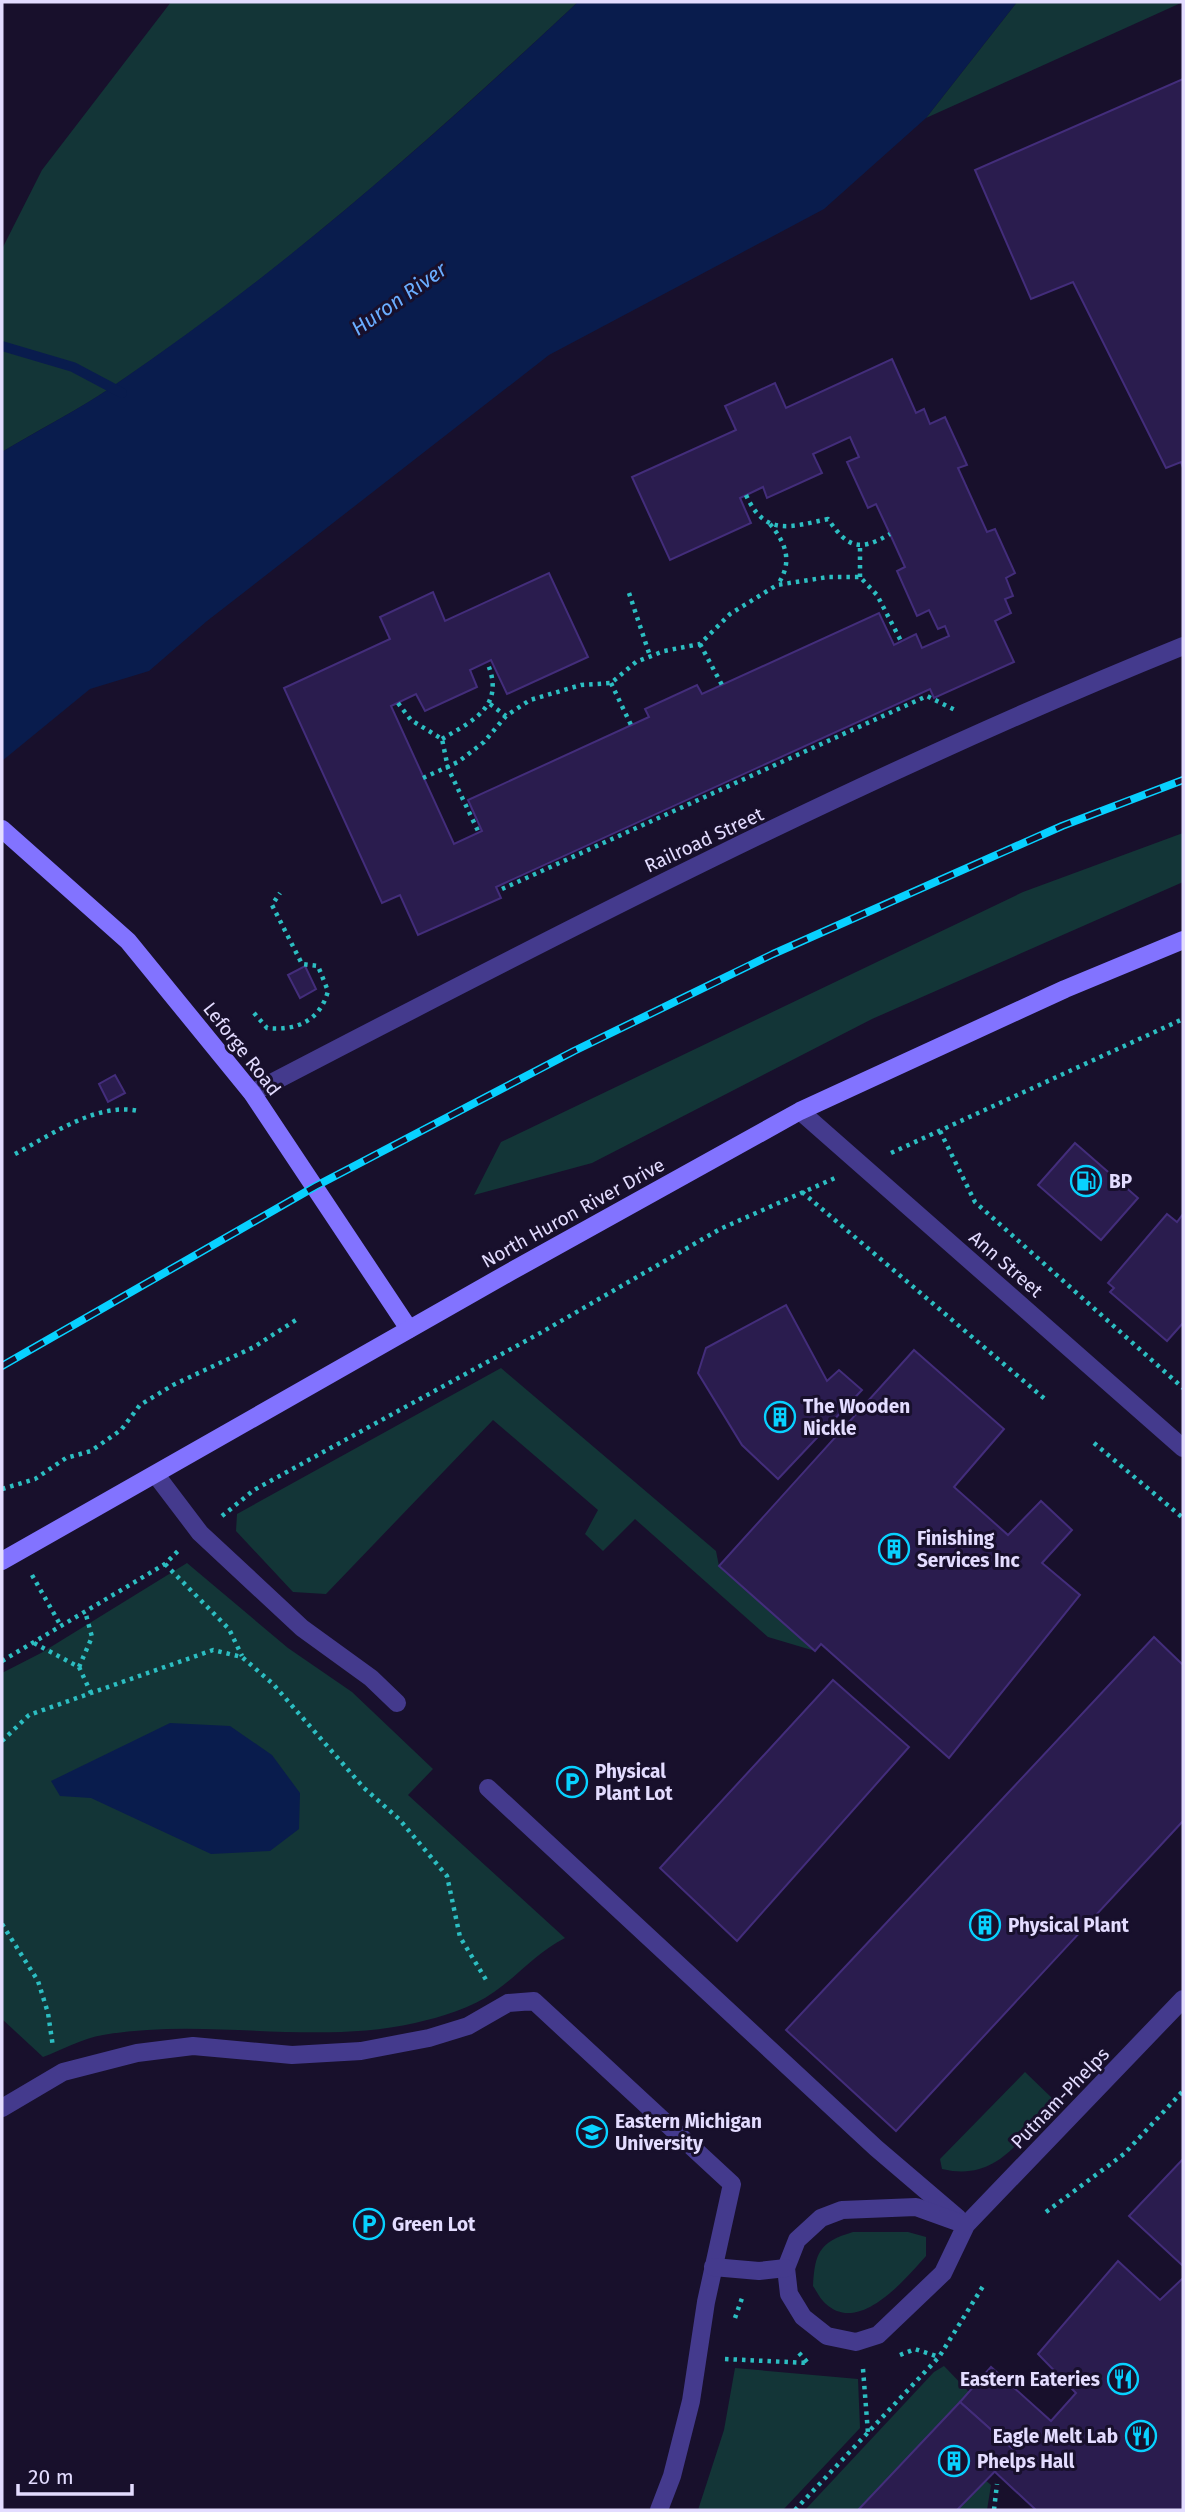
<svg xmlns="http://www.w3.org/2000/svg" width="1185" height="2512" viewBox="0 0 1185 2512" font-family="'Fira Sans',sans-serif">
	<style>
		.green { fill: #133537 }
		.water { fill: #091c4d }
		.lines { fill: none; stroke-linecap: round; stroke-linejoin: round }
		.stream { stroke: #091c4d; stroke-width: 10 }
		.building { fill: #2a1c4e; stroke: #432d7b; stroke-width: 2 }
		.path { stroke: #2cbec2; stroke-width: 4.5; stroke-dasharray: 3.5 5; stroke-linecap: butt }
		.service { stroke: #443a8d; stroke-width: 18 }
		.minor { stroke: #443a8d; stroke-width: 18 }
		.secondary { stroke: #8273ff; stroke-width: 18 }
		.rail-casing { stroke: #08d1ff; stroke-width: 8 }
		.rail { stroke: #18102c; stroke-width: 5; stroke-dasharray: 16; stroke-linecap: butt }
		.labels { text-anchor: middle; dominant-baseline: central; stroke-width: 6; stroke-linejoin: round; paint-order: stroke }
		.street-label { font-size: 19px; fill: #e3dcff; stroke: #18102c }
		.poi-label { font-size: 19px; font-weight: bold; fill: #e3dcff; stroke: #18102c; text-anchor: start }
		.water-label { font-size: 21px; font-style: italic; fill: #6aadff; stroke: #18102c }
	</style>
	<rect width="100%" height="100%" fill="#18102c"/>
	<g class="green">
		<path d="M 171,2 L 578,2 C 431,139 279,275 112,387 C 77,411 38,430 2,452 L 2,249 L 42,170 Z"/>
		<path d="M 1017,2 L 1183,2 L 926,118 Z"/>
		<path d="M 1183,833 L 1183,882 L 872,1019 L 592,1163 L 474,1195 L 501,1142 L 1023,892 Z"/>
		<path d="M 501,1368 L 716,1551 L 719,1566 L 815,1651 L 768,1637 L 635,1519 L 603,1551 L 585,1534 L 598,1510 L 493,1420 L 326,1594 L 293,1592 L 236,1531 L 237,1514 Z"/>
		<path d="M 187,1563 L 288,1648 L 352,1692 L 433,1769 L 408,1795 L 565,1938 C 537,1952 519,1975 494,1992 C 472,2008 441,2017 415,2023 C 313,2046 206,2017 103,2035 C 83,2038 62,2050 43,2057 L 2,2019 L 2,1673 L 41,1653 Z"/>
		<path d="M 1025,2072 L 1053,2099 L 1050,2106 C 1018,2142 996,2182 942,2169 L 940,2159 Z"/>
		<path d="M 853,2232 L 908,2232 L 926,2237 L 926,2256 C 906,2278 860,2335 826,2304 C 821,2300 817,2292 813,2286 C 815,2253 819,2242 853,2232 Z"/>
		<path d="M 944,2366 L 969,2392 L 858,2510 L 805,2510 L 934,2372 Z"/>
		<path d="M 735,2368 L 858,2379 L 860,2428 L 783,2510 L 698,2510 L 724,2430 Z"/>
		<path d="M 985,2480 L 991,2485 L 987,2510 L 957,2510 Z"/>
	</g>
	<g class="water">
		<path d="M 578,2 L 1017,2 L 926,118 L 824,209 L 549,355 L 207,621 L 149,671 L 90,689 L 2,761 L 2,452 C 40,429 80,409 116,384 C 281,272 433,138 578,2 Z"/>
		<path d="M 170,1723 L 230,1726 L 272,1755 L 300,1793 L 299,1829 L 270,1851 L 211,1854 L 91,1798 L 60,1796 L 51,1781 Z"/>
	</g>
	<g class="lines">
		<path class="stream" d="M 2,346 L 73,367 L 122,393"/>
	</g>
	<g class="building">
		<path d="M 1183,79 L 1183,468 L 1181,462 L 1166,468 L 1073,282 L 1031,299 L 975,170 Z"/>
		<path d="M 892,359 L 916,413 L 924,409 L 930,424 L 945,417 L 967,465 L 958,468 L 987,532 L 995,529 L 1015,573 L 1006,578 L 1013,596 L 1005,599 L 1011,613 L 995,621 L 1014,662 L 934,698 L 930,689 L 496,887 L 501,898 L 418,935 L 400,895 L 382,903 L 284,688 L 390,639 L 380,617 L 433,592 L 445,621 L 549,573 L 588,657 L 507,694 L 491,660 L 470,670 L 477,687 L 425,711 L 416,694 L 391,706 L 454,844 L 482,831 L 468,800 L 649,717 L 645,709 L 697,685 L 702,694 L 879,613 L 894,645 L 916,634 L 922,648 L 949,636 L 945,626 L 938,629 L 929,610 L 917,616 L 897,571 L 905,567 L 890,534 L 876,504 L 868,508 L 847,462 L 859,457 L 850,437 L 813,454 L 822,473 L 767,498 L 763,487 L 740,498 L 751,523 L 670,560 L 632,477 L 736,430 L 725,406 L 775,383 L 786,408 Z"/>
		<path d="M 305,966 L 316,989 L 300,998 L 288,975 Z"/>
		<path d="M 115,1075 L 125,1093 L 108,1102 L 99,1084 Z"/>
		<path d="M 1075,1143 L 1138,1198 L 1101,1240 L 1038,1185 Z"/>
		<path d="M 1167,1214 L 1177,1222 L 1183,1214 L 1183,1323 L 1167,1341 L 1110,1292 L 1114,1288 L 1108,1283 Z"/>
		<path d="M 786,1305 L 827,1381 L 839,1370 L 862,1390 L 778,1479 L 742,1445 L 698,1373 L 706,1348 Z"/>
		<path d="M 914,1350 L 1004,1429 L 954,1487 L 1008,1535 L 1041,1501 L 1072,1530 L 1042,1563 L 1080,1595 L 949,1758 L 821,1644 L 815,1651 L 719,1566 Z"/>
		<path d="M 1154,1637 L 1183,1665 L 1183,1821 L 896,2131 L 786,2030 Z"/>
		<path d="M 833,1680 L 909,1747 L 737,1941 L 660,1868 Z"/>
		<path d="M 1183,2159 L 1183,2266 L 1129,2216 Z"/>
		<path d="M 1118,2261 L 1160,2300 L 1183,2278 L 1183,2510 L 1036,2510 L 994,2471 L 1015,2451 L 960,2402 L 991,2367 L 1051,2421 L 1076,2393 L 1038,2354 Z"/>
		<path d="M 960,2402 L 1015,2451 L 957,2510 L 858,2510 Z"/>
	</g>
	<g class="lines">
		<g class="path">
			<path d="M 746,495 C 765,537 790,527 828,519 C 848,548 859,552 890,534"/>
			<path d="M 770,524 C 786,543 793,562 778,584"/>
			<path d="M 860,577 L 860,546"/>
			<path d="M 629,593 L 650,656"/>
			<path d="M 700,644 L 722,685"/>
			<path d="M 611,683 L 631,725"/>
			<path d="M 398,703 L 411,720 L 442,739 L 448,768 L 479,833"/>
			<path d="M 490,704 L 506,716"/>
			<path d="M 442,739 C 474,720 506,706 487,662"/>
			<path d="M 423,778 L 458,762 L 484,742 L 506,716 L 530,700 L 581,685 L 611,683 L 636,662 L 664,651 L 700,644 L 730,614 L 777,585 L 828,577 L 860,577 L 877,595 L 901,641"/>
			<path d="M 502,889 L 927,696 L 957,711"/>
			<path d="M 254,1013 L 267,1028 C 296,1031 320,1021 328,991 L 318,966 L 302,964 L 272,905 L 280,893"/>
			<path d="M 940,1131 L 975,1202 L 1183,1388"/>
			<path d="M 891,1153 L 1183,1019"/>
			<path d="M 15,1154 C 51,1135 97,1102 138,1111"/>
			<path d="M 802,1192 L 1046,1400"/>
			<path d="M 1094,1443 L 1183,1518"/>
			<path d="M 2,1489 L 35,1479 L 66,1458 L 91,1451 L 121,1430 L 140,1405 L 173,1385 L 254,1347 L 299,1318"/>
			<path d="M 222,1516 L 254,1490 L 542,1332 L 720,1229 L 835,1178"/>
			<path d="M 165,1564 L 229,1629 L 242,1656"/>
			<path d="M 32,1575 L 61,1626"/>
			<path d="M 34,1643 L 79,1667 L 91,1693"/>
			<path d="M 2,1661 L 165,1564 L 179,1550"/>
			<path d="M 79,1667 L 92,1637 L 85,1611"/>
			<path d="M 2,1741 L 29,1715 L 91,1693 L 213,1650 L 242,1657 L 273,1684 L 364,1788 L 399,1819 L 447,1876 L 460,1937 L 488,1983"/>
			<path d="M 2,1924 L 38,1981 L 48,2013 L 53,2047"/>
			<path d="M 1046,2212 L 1124,2154 L 1183,2091"/>
			<path d="M 735,2318 L 742,2298"/>
			<path d="M 799,2353 L 808,2363"/>
			<path d="M 900,2355 L 915,2349 L 939,2357"/>
			<path d="M 725,2359 L 808,2363"/>
			<path d="M 863,2369 L 868,2433"/>
			<path d="M 795,2510 L 939,2357 L 985,2283"/>
			<path d="M 994,2510 L 997,2484"/>
		</g>
		<g class="service">
			<path d="M 156,1475 L 200,1533 L 302,1628 L 371,1678 L 397,1703"/>
			<path d="M 488,1788 L 876,2148 L 958,2218"/>
			<path d="M 2,2108 L 63,2072 L 137,2053 L 193,2046 L 292,2055 L 361,2051 L 429,2038 L 468,2026 L 508,2003 L 534,2001 L 732,2184 L 706,2302 L 691,2401 L 672,2476 L 659,2510"/>
			<path d="M 966,2225 L 916,2207 L 842,2210 L 821,2218 L 797,2240 L 786,2268 L 789,2294 L 803,2317 L 827,2336 L 856,2342 L 878,2335 L 943,2273 L 966,2225 L 1183,1999"/>
			<path d="M 713,2267 L 759,2271 L 786,2268"/>
		</g>
		<g class="minor">
			<path d="M 252,1093 C 557,934 864,775 1183,646"/>
			<path d="M 800,1111 L 1183,1448"/>
		</g>
		<g class="secondary">
			<path d="M 2,829 L 128,941 L 252,1093 L 409,1329"/>
			<path d="M 2,1561 L 510,1272 L 800,1111 L 1065,989 L 1183,940"/>
		</g>
		<g class="rail-casing">
			<path id="rail" d="M 2,1366 L 316,1186 L 574,1051 L 773,954 L 1062,826 L 1183,780"/>
		</g>
		<use href="#rail" class="rail"/>
	</g>
	<defs>
		<g id="fuel-ring" transform="scale(1.575)"><circle r="9.5" fill="#18102c" stroke="#08d1ff" stroke-width="1.5"/><path d="M-5.5-6h7V0h2V4h1.3V-2.5L3-4.5l.8-.8L6-3V5H2.5V1h-1V6h-7ZM-4.2-4.7v3.2H.2V-4.7Z" fill="#08d1ff"/></g>
		<g id="building-ring" transform="scale(1.575)"><circle r="9.5" fill="#18102c" stroke="#08d1ff" stroke-width="1.5"/><path d="M-4-6H4V6H1V3H-1V6H-4ZM-2.5-4.3h1.7v1.8h-1.7ZM.8-4.3h1.7v1.8H.8ZM-2.5-1h1.7V.8h-1.7ZM.8-1h1.7V.8H.8Z" fill="#08d1ff"/></g>
		<g id="parking-ring" transform="scale(1.575)"><circle r="9.5" fill="#18102c" stroke="#08d1ff" stroke-width="1.5"/><path d="M-3.5-5.5H1a3.5 3.5 0 0 1 0 7H-1V5.5H-3.5ZM-1-3.4V-.6H.8a1.4 1.4 0 0 0 0-2.8Z" fill="#08d1ff"/></g>
		<g id="university-ring" transform="scale(1.575)"><circle r="9.5" fill="#18102c" stroke="#08d1ff" stroke-width="1.5"/><path d="M0-5L7-2L0 1L-7-2ZM-4 1L0 2.5L4 1V4Q0 6-4 4Z" fill="#08d1ff"/></g>
		<g id="restaurant-ring" transform="scale(1.575)"><circle r="9.5" fill="#18102c" stroke="#08d1ff" stroke-width="1.5"/><path d="M-5-6h1v4h1v-4h1v4h1v-4h1v5L-1.5 .5V6h-2V.5L-5-1ZM5-6V6H3V1.5H1.5Q1.5-4 5-6Z" fill="#08d1ff"/></g>
	</defs>
	<g fill-rule="evenodd">
		<use href="#fuel-ring" x="1086" y="1181"/>
		<use href="#building-ring" x="780" y="1417"/>
		<use href="#building-ring" x="894" y="1549"/>
		<use href="#parking-ring" x="572" y="1782"/>
		<use href="#building-ring" x="985" y="1925"/>
		<use href="#university-ring" x="592" y="2132"/>
		<use href="#parking-ring" x="369" y="2224"/>
		<use href="#restaurant-ring" x="1123" y="2379"/>
		<use href="#restaurant-ring" x="1141" y="2436"/>
		<use href="#building-ring" x="954" y="2461"/>
	</g>
	<g class="labels">
		<g class="street-label">
			<text transform="translate(704 840) rotate(-25)">Railroad Street</text>
			<text transform="translate(242 1049) rotate(52)">Leforge Road</text>
			<text transform="translate(573 1213) rotate(-29)">North Huron River Drive</text>
			<text transform="translate(1006 1264) rotate(41)">Ann Street</text>
			<text transform="translate(1060 2098) rotate(-46)">Putnam-Phelps</text>
		</g>
		<g class="poi-label">
			<text x="1109" y="1181">BP</text>
			<text x="803" y="1406">The Wooden<tspan x="803" dy="22">Nickle</tspan></text>
			<text x="917" y="1538">Finishing<tspan x="917" dy="22">Services Inc</tspan></text>
			<text x="595" y="1771">Physical<tspan x="595" dy="22">Plant Lot</tspan></text>
			<text x="1008" y="1925">Physical Plant</text>
			<text x="615" y="2121">Eastern Michigan<tspan x="615" dy="22">University</tspan></text>
			<text x="392" y="2224">Green Lot</text>
			<text x="1100" y="2379" text-anchor="end">Eastern Eateries</text>
			<text x="1118" y="2436" text-anchor="end">Eagle Melt Lab</text>
			<text x="977" y="2461">Phelps Hall</text>
		</g>
		<g class="water-label">
			<text transform="translate(399 299) rotate(-35)">Huron River</text>
		</g>
	</g>
	<rect width="1185" height="2512" fill="none" stroke="#e3dcff" stroke-width="7"/>
	<path d="M18 2484v10h114v-10" fill="none" stroke="#e3dcff" stroke-width="3.5"/>
	<text x="28" y="2484" font-size="21" fill="#e3dcff" stroke="#18102c" stroke-width="5" paint-order="stroke">20 m</text>
</svg>
